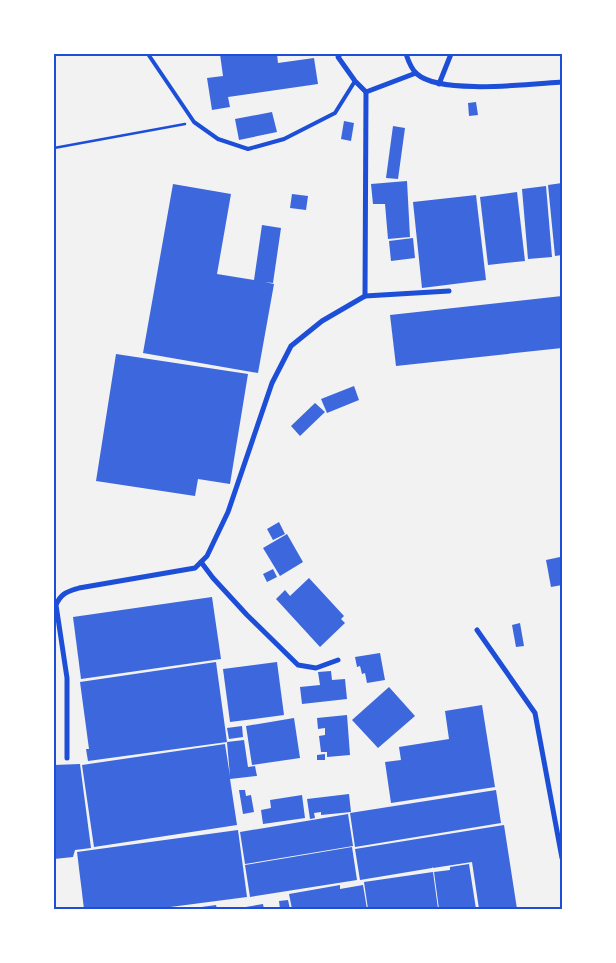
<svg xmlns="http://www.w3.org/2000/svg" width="616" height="963" viewBox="0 0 616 963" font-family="'Libre Baskerville',serif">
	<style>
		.building { fill: #3d67dc }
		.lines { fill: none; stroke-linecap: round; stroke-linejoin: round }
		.path { stroke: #1d4ed8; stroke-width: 2.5 }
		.service { stroke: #1d4ed8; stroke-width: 4 }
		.minor { stroke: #1d4ed8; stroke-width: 5 }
		.neatline { fill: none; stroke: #1d4ed8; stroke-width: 2 }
	</style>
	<rect width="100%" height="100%" fill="#f2f2f2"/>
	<g class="building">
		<path d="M 220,54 L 277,54 L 278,63 L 314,58 L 318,84 L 228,97 L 230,107 L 212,110 L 207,78 L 223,76 Z"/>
		<path d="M 476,102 L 478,115 L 469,116 L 468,103 Z"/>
		<path d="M 272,112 L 277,132 L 239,140 L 235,119 Z"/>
		<path d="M 344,121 L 354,123 L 351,141 L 341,139 Z"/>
		<path d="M 393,126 L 405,128 L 398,179 L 386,178 Z"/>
		<path d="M 407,181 L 410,237 L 388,239 L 385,204 L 373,204 L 371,184 Z"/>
		<path d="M 562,183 L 562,255 L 555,256 L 548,185 Z"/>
		<path d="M 173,184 L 231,194 L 217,274 L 254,280 L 262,225 L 281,228 L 273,283 L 265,282 L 274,284 L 258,373 L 143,353 Z"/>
		<path d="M 546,186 L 552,257 L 528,259 L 522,189 Z"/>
		<path d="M 517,192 L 525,261 L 488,265 L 480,197 Z"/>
		<path d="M 292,194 L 308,196 L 306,210 L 290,208 Z"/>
		<path d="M 476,195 L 486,280 L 422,288 L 413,202 Z"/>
		<path d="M 413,238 L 415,258 L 391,261 L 389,241 Z"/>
		<path d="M 562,296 L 562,348 L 396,366 L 390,315 Z"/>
		<path d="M 116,354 L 248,374 L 230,484 L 198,479 L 195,496 L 96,481 Z"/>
		<path d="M 354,386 L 359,400 L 327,413 L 321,399 Z"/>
		<path d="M 315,403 L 325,412 L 300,436 L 291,426 Z"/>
		<path d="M 279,522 L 285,534 L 273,540 L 267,529 Z"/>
		<path d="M 287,534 L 303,562 L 280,576 L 263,548 Z"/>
		<path d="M 560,557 L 562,585 L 551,587 L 546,560 Z"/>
		<path d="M 273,569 L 277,577 L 267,582 L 263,574 Z"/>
		<path d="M 309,578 L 344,616 L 341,619 L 345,623 L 320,647 L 276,599 L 285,590 L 290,596 Z"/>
		<path d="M 212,597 L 221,659 L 81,679 L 73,617 Z"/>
		<path d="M 520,623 L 524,646 L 516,647 L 512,625 Z"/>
		<path d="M 380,653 L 385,680 L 367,683 L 365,673 L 362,674 L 360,666 L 357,667 L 355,657 Z"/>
		<path d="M 216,662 L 227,742 L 88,761 L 86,749 L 89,749 L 80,682 Z"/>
		<path d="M 277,662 L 284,715 L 230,722 L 223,669 Z"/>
		<path d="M 331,671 L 332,680 L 345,679 L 347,699 L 302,704 L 300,687 L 320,685 L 318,672 Z"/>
		<path d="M 389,687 L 415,716 L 378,748 L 352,720 Z"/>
		<path d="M 482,705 L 495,787 L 391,803 L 385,762 L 401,760 L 399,747 L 449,739 L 445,711 Z"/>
		<path d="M 347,715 L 350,755 L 327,757 L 327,752 L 321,752 L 319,736 L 325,735 L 325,728 L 318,729 L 317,718 Z"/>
		<path d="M 294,718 L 300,758 L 252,765 L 246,726 Z"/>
		<path d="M 242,726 L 243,737 L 229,739 L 227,728 Z"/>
		<path d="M 244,740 L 248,767 L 255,766 L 257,776 L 230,779 L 237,825 L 94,847 L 82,765 L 225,744 L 230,776 L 227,742 Z"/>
		<path d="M 325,754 L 325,760 L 317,760 L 317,755 Z"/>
		<path d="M 80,764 L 91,848 L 75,850 L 73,857 L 54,859 L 54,765 Z"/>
		<path d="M 239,790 L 245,790 L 246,796 L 251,795 L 254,812 L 243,814 Z"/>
		<path d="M 496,790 L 501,823 L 355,847 L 350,813 Z"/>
		<path d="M 349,794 L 351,812 L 321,815 L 321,812 L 314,813 L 315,818 L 310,819 L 307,799 Z"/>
		<path d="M 302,795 L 305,818 L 263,824 L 261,810 L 271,808 L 270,800 Z"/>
		<path d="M 348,814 L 353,846 L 245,864 L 240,832 Z"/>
		<path d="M 504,825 L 517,909 L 479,909 L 472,862 L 433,868 L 432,867 L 432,868 L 360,880 L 355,849 Z"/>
		<path d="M 238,830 L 247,897 L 155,909 L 84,909 L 77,852 Z"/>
		<path d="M 352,847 L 357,880 L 250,897 L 245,865 Z"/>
		<path d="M 469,864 L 476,909 L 439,909 L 434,872 L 450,870 L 450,867 Z"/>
		<path d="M 433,872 L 438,909 L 368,909 L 364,882 Z"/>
		<path d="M 340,885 L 340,889 L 363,885 L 367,909 L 292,909 L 289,894 Z"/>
		<path d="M 288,900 L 290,909 L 280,909 L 279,901 Z"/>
		<path d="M 263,904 L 264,909 L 240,909 L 240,908 Z"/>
		<path d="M 216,905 L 217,909 L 194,909 L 194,908 Z"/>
	</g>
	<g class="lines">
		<path class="path" d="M 54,148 L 185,124"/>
		<path class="service" d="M 148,54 L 194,122 L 218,139 L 248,149 L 284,139 L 335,113 L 355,81"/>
		<g class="minor">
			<path d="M 340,54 L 338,57 L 355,81 L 366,92"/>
			<path d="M 406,54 C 408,60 412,70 417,74 C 441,95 530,84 562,82"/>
			<path d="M 439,84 L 451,54"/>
			<path d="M 365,296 L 449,291"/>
			<path d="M 201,562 L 213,578 L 247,615 L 298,665 L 316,668 L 338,660"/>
			<path d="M 477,630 L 535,713 L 562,858"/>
			<path d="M 67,758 L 67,678 L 56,605 C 61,593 67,592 79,588 L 195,568 L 207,556 L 228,512 L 272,383 L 291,346 L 322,321 L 365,296 L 366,92 L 416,73"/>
		</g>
	</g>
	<rect width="616" height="963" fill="none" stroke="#ffffff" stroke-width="110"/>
	<rect x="55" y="55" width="506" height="853" class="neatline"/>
</svg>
